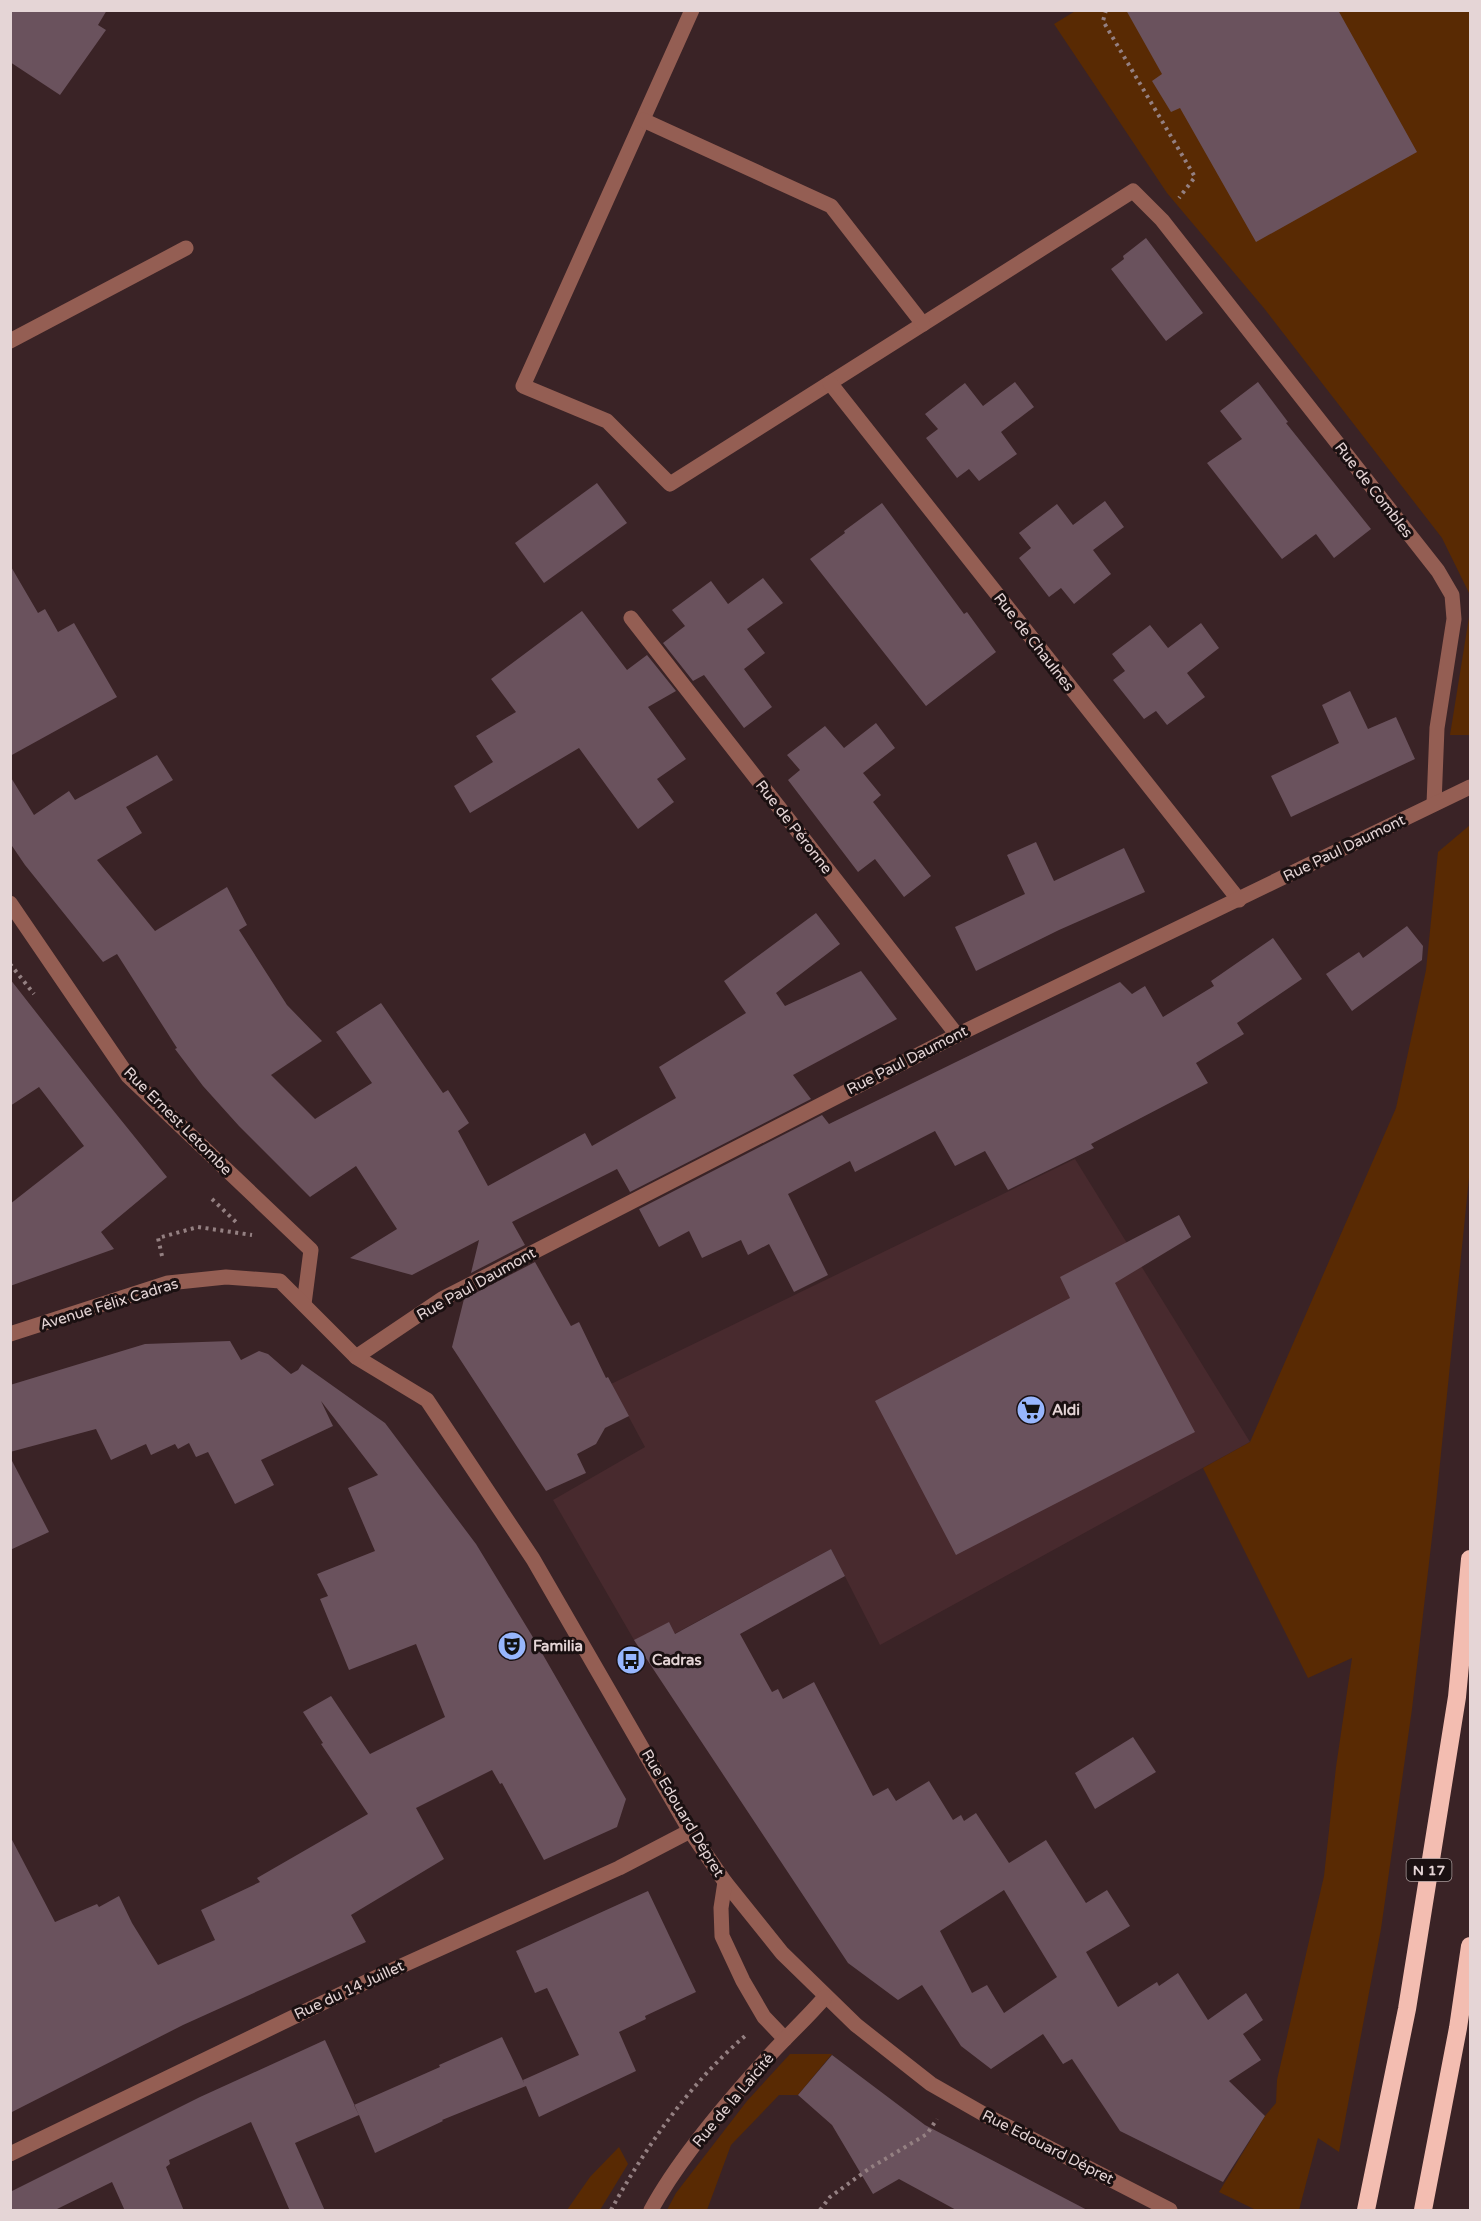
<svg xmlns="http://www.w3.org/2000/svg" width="1481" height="2221" viewBox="0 0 1481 2221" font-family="'Varela Round',sans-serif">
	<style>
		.built { fill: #482a2e }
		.green { fill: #592a03 }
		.building { fill: #6a525d; fill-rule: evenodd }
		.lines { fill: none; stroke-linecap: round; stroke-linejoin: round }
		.path { stroke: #948082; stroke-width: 4; stroke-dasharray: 3 4.5; stroke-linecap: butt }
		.minor { stroke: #945e53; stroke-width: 15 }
		.highway { stroke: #f3bdb1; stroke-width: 18 }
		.labels { text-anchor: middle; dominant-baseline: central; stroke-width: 6; stroke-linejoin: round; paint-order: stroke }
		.shield { fill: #1a1011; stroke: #a89a9b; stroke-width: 1.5 }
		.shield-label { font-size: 14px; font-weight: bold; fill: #e5d5d6 }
		.street-label { font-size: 15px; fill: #e5d5d6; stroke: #1a1011 }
		.poi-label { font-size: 15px; font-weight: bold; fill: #e5d5d6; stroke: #1a1011; text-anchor: start }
	</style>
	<rect width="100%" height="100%" fill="#3a2326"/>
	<path class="built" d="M 1075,1159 L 1250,1442 L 880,1645 L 831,1549 L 641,1652 L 553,1500 L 645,1447 L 611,1384 Z"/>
	<g class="green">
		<path d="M 1077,10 L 1470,11 L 1470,595 L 1442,538 L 1263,307 L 1167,193 L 1054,24 Z"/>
		<path d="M 1470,611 L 1470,735 L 1450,735 Z"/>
		<path d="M 1470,825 L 1470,1168 L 1436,1503 L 1412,1709 L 1381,1929 L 1339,2152 L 1318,2138 L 1299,2210 L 1256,2210 L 1219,2192 L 1265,2116 L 1276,2103 L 1277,2080 L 1324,1876 L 1336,1767 L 1352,1658 L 1308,1678 L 1203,1468 L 1250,1442 L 1396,1108 L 1426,970 L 1438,852 Z"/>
		<path d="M 790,2054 L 832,2054 L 798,2095 L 779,2095 L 731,2145 L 707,2210 L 667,2210 L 676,2193 L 747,2101 Z"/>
		<path d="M 619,2147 L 628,2164 L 600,2210 L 567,2210 L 590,2177 Z"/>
	</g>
	<g class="building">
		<path d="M 10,10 L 107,10 L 98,25 L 106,30 L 60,95 L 10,62 Z"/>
		<path d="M 1126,10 L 1338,10 L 1417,152 L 1256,242 L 1180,108 L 1171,112 L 1152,81 L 1162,74 Z"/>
		<path d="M 1146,238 L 1203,313 L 1166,341 L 1111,269 L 1124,259 L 1123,256 Z"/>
		<path d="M 1015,382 L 1034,407 L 1001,432 L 1017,454 L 979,481 L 969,469 L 957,478 L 926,438 L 938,429 L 925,414 L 965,383 L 983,406 Z"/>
		<path d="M 1258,382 L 1288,422 L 1286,423 L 1371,529 L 1334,558 L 1316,534 L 1282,559 L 1207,463 L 1242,439 L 1220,411 Z"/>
		<path d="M 597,483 L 627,523 L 544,583 L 515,543 Z"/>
		<path d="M 1105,501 L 1124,527 L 1093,550 L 1111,574 L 1074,604 L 1061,588 L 1049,597 L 1019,558 L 1031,548 L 1019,533 L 1057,504 L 1073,525 Z"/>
		<path d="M 882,503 L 964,614 L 967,612 L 996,652 L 926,706 L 810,559 L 845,533 L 844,531 Z"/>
		<path d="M 10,565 L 38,613 L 45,609 L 58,632 L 74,623 L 117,697 L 10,756 Z"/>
		<path d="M 763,578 L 783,603 L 747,629 L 765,653 L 744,669 L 772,707 L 744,728 L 704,675 L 693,681 L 663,643 L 685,626 L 672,610 L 711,581 L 728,604 Z"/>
		<path d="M 582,611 L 627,670 L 647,655 L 676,691 L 648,707 L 686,759 L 657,779 L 674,802 L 638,829 L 579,748 L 470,813 L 454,786 L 493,762 L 476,736 L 516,712 L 491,679 Z"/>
		<path d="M 1201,623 L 1219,648 L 1187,673 L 1205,697 L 1167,725 L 1156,711 L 1144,719 L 1113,680 L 1125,671 L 1112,654 L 1150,625 L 1168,648 Z"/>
		<path d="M 1350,691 L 1368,729 L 1396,717 L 1415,759 L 1291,817 L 1271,776 L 1339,743 L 1322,705 Z"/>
		<path d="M 876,723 L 895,748 L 863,773 L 881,795 L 873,802 L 931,876 L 904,897 L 875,859 L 858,872 L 788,780 L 800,770 L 787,755 L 825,726 L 844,748 Z"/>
		<path d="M 157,755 L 173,780 L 126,807 L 142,833 L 97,860 L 155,931 L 227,887 L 247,925 L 239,930 L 287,1005 L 322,1041 L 271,1075 L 315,1119 L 372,1083 L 336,1032 L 381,1003 L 443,1093 L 448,1090 L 469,1123 L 458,1131 L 488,1186 L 585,1133 L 592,1146 L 676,1098 L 659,1067 L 746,1013 L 724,981 L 816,913 L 840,944 L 776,993 L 785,1006 L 861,971 L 897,1019 L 793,1075 L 811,1099 L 630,1192 L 617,1169 L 512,1222 L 525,1245 L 471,1273 L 479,1240 L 412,1275 L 350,1258 L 397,1229 L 356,1166 L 310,1197 L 239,1126 L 203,1086 L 175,1049 L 177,1048 L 117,954 L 103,962 L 25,865 L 10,843 L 10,776 L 34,815 L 69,791 L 75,800 Z"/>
		<path d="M 1036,842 L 1054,881 L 1124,848 L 1145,892 L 1059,930 L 976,971 L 955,927 L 1025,894 L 1007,855 Z"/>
		<path d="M 1407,926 L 1423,946 L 1422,960 L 1352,1011 L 1326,974 L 1359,952 L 1363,958 Z"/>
		<path d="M 1273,938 L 1302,979 L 1237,1023 L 1244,1034 L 1196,1063 L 1208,1083 L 1091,1144 L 1094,1148 L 1008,1190 L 985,1151 L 955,1166 L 935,1131 L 855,1172 L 850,1161 L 788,1194 L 828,1275 L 794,1292 L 769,1244 L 748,1255 L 741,1240 L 702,1258 L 689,1231 L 659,1247 L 639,1209 L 822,1115 L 829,1124 L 1120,982 L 1132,994 L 1145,986 L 1163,1017 L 1214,986 L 1211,981 Z"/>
		<path d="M 10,979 L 100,1094 L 167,1177 L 101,1232 L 114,1249 L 10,1286 L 10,1204 L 84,1146 L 39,1087 L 10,1106 Z"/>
		<path d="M 1179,1215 L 1191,1237 L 1115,1283 L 1195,1432 L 956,1555 L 875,1401 L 1070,1298 L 1060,1277 Z"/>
		<path d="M 535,1262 L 571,1326 L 579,1322 L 606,1378 L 608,1377 L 629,1416 L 605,1428 L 596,1444 L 577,1454 L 586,1473 L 546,1491 L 452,1347 L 464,1299 Z"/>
		<path d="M 230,1341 L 241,1360 L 259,1351 L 268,1354 L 291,1374 L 298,1370 L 302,1364 L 385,1423 L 476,1544 L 531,1634 L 626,1799 L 617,1827 L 544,1860 L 502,1783 L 500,1784 L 492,1770 L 416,1808 L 444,1859 L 351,1915 L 366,1942 L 183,2025 L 10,2113 L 10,1836 L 55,1922 L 97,1904 L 99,1907 L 119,1896 L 132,1923 L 158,1965 L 215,1940 L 201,1910 L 260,1882 L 257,1878 L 368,1814 L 321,1744 L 323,1743 L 303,1712 L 331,1696 L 370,1754 L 445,1717 L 416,1644 L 349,1670 L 320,1599 L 328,1596 L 317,1574 L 375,1551 L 348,1488 L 378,1475 L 321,1401 L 333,1426 L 261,1460 L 274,1485 L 235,1504 L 208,1452 L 196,1457 L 189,1443 L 178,1449 L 175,1444 L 151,1455 L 146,1444 L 111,1460 L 96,1429 L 10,1452 L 10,1385 L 145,1344 Z"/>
		<path d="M 10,1457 L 49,1532 L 10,1550 Z"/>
		<path d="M 831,1549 L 845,1576 L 740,1634 L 772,1692 L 778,1689 L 783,1699 L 814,1682 L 873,1796 L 888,1788 L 896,1801 L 929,1781 L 953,1820 L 961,1815 L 964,1821 L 976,1813 L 1009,1863 L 1046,1840 L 1086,1903 L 1107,1890 L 1130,1926 L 1086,1952 L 1118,2007 L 1157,1982 L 1159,1986 L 1178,1973 L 1208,2020 L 1246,1993 L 1263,2020 L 1243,2034 L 1261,2060 L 1229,2081 L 1265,2116 L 1223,2182 L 1120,2131 L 1072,2059 L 1063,2064 L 1043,2034 L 991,2069 L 961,2046 L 922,1985 L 898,2000 L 848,1963 L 634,1640 L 669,1622 L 675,1634 ZM 1004,1890 L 1057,1977 L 1004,2013 L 987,1985 L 972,1993 L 940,1931 Z"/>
		<path d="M 1133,1737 L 1156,1772 L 1095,1809 L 1075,1773 Z"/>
		<path d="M 648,1891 L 696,1992 L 645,2016 L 646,2019 L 619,2032 L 636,2071 L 539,2117 L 526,2086 L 442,2120 L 443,2121 L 375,2153 L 359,2115 L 295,2143 L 325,2211 L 290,2211 L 251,2122 L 169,2160 L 170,2164 L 166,2167 L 184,2211 L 125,2211 L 112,2182 L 53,2211 L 10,2211 L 10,2192 L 200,2097 L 325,2040 L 359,2115 L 354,2105 L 440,2067 L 439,2065 L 502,2037 L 524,2083 L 523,2080 L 579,2055 L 547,1988 L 535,1993 L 516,1951 Z"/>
		<path d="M 832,2055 L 925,2125 L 1089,2211 L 958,2211 L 899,2179 L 873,2194 L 832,2125 L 798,2095 Z"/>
	</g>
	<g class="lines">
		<g class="path">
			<path d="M 1106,10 L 1103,21 L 1195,177 L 1179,198"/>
			<path d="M 10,964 L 34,994"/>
			<path d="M 212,1199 L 237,1223"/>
			<path d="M 162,1256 L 158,1238 L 198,1227 L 252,1235"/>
			<path d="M 611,2210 C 645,2148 690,2083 745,2036"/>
			<path d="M 820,2210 L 830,2197 L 870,2168 L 927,2134 L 937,2119"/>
		</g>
		<g class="minor">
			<path d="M 692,10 L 523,386 L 607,421 L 670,484 L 1133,191 L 1162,220 L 1438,571 L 1452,595 L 1454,619 L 1437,728 L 1434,804"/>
			<path d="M 643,120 L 831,206 L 923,324"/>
			<path d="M 10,341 L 186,248"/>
			<path d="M 830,383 L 1239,900"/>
			<path d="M 631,618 L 957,1035"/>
			<path d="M 10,903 L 128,1076 L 311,1250 L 304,1304"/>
			<path d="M 10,1334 L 168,1283 L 226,1277 L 280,1281 L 356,1357 L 427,1400 L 533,1559 L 690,1831 L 725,1882 L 782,1953 L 856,2025 L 931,2084 L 987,2116 L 1170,2210"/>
			<path d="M 356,1357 L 442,1299 L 957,1035 L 1470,787"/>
			<path d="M 725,1882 L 721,1908 L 722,1936 L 743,1981 L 764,2017 L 785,2039"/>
			<path d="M 10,2154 L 368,1981 L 619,1868 L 690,1831"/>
			<path d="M 651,2210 C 679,2158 728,2101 768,2057 C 787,2036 807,2018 825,1997"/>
		</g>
		<g class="highway">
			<path d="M 1366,2210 L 1407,2009 L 1457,1697 L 1470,1559"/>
			<path d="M 1423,2210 L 1458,2028 L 1470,1946"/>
		</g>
	</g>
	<defs>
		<g id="supermarket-disc" transform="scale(1.5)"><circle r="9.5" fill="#97b6fd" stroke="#1a1011"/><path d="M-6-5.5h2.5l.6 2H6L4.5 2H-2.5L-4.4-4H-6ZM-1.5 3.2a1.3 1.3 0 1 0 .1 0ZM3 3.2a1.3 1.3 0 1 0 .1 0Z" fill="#111"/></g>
		<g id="theatre-disc" transform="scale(1.5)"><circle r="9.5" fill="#97b6fd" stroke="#1a1011"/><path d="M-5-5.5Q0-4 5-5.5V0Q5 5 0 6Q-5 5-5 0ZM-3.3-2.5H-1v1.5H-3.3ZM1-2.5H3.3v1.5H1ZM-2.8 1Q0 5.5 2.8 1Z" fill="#111"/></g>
		<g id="bus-disc" transform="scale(1.5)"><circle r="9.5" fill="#97b6fd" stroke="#1a1011"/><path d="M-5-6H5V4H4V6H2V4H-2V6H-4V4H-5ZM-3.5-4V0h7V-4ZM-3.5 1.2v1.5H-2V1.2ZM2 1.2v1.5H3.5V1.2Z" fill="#111"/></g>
	</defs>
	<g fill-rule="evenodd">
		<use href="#supermarket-disc" x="1031" y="1410"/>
		<use href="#theatre-disc" x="512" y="1646"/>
		<use href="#bus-disc" x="631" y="1660"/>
	</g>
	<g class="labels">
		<rect class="shield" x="1406.5" y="1859" width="45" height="22" rx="4.5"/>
		<g class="shield-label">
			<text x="1429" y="1870">N 17</text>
		</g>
		<g class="street-label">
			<text transform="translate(1374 490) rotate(52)">Rue de Combles</text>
			<text transform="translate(1034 642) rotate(52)">Rue de Chaulnes</text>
			<text transform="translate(794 827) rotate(52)">Rue de Péronne</text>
			<text transform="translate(1344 848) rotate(-26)">Rue Paul Daumont</text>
			<text transform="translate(907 1060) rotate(-27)">Rue Paul Daumont</text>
			<text transform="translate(178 1121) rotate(45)">Rue Ernest Letombe</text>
			<text transform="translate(476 1284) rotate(-29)">Rue Paul Daumont</text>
			<text transform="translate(109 1304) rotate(-17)">Avenue Félix Cadras</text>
			<text transform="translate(683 1813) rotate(59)">Rue Edouard Dépret</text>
			<text transform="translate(349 1990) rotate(-25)">Rue du 14 Juillet</text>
			<text transform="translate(733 2100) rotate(-50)">Rue de la Laicité</text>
			<text transform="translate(1048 2147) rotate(27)">Rue Edouard Dépret</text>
		</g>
		<g class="poi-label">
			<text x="1052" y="1410">Aldi</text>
			<text x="533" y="1646">Familia</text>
			<text x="652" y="1660">Cadras</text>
		</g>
	</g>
	<rect width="1481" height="2221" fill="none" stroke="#e5d5d6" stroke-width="24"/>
</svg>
